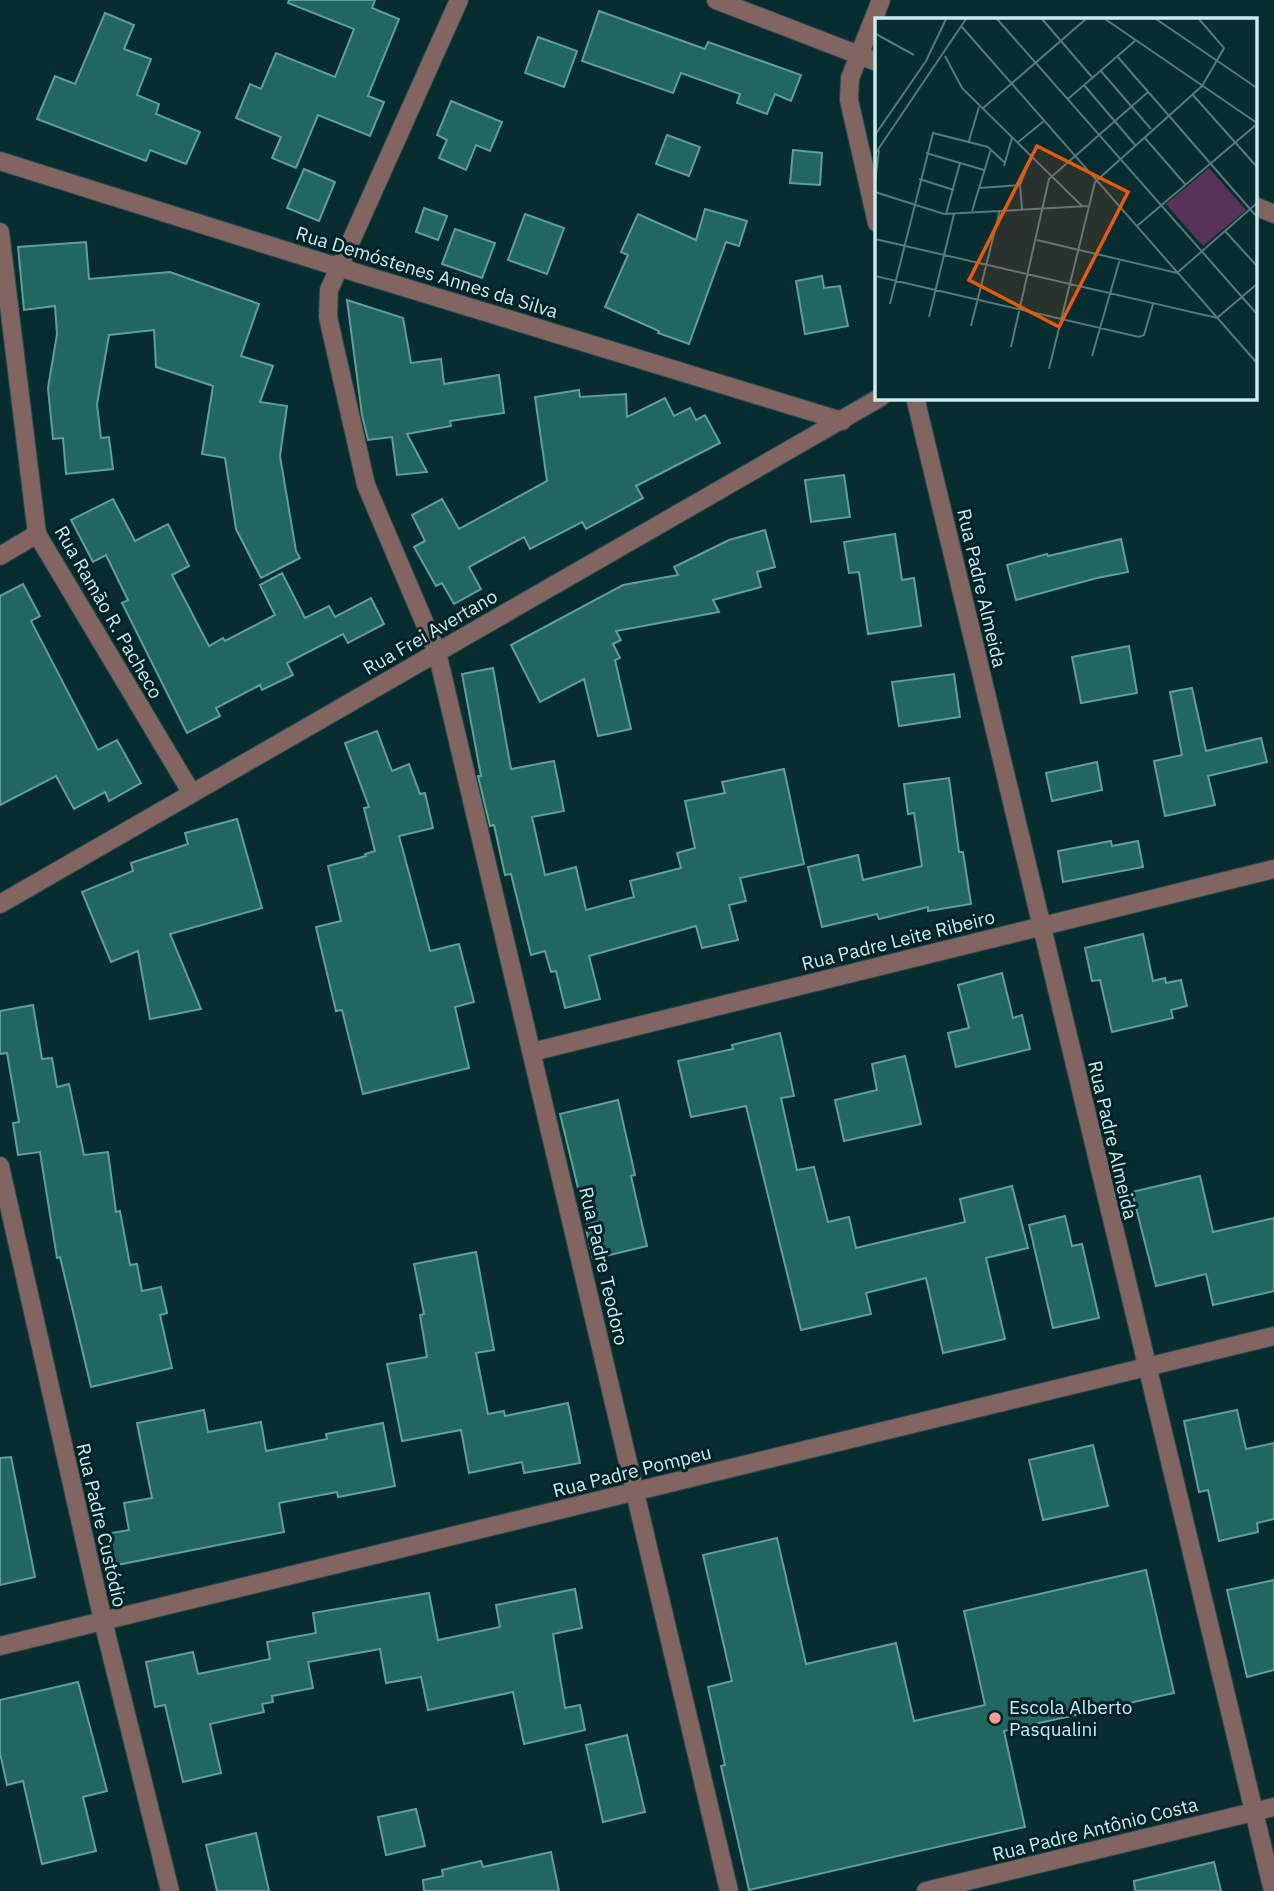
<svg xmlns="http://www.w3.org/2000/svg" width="1274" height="1891" viewBox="0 0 1274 1891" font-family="'IBM Plex Sans',sans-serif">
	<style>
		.building { fill: #216760; stroke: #5ea098; stroke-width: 2 }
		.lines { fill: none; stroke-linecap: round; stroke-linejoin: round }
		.minor-casing { stroke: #264b4f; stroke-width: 20 }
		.minor { stroke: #826461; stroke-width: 18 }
		.poi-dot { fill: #f59c94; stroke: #002327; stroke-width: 2.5 }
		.labels { text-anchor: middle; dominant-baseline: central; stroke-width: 6; stroke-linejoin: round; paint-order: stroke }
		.street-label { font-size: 19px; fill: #caebef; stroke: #002327 }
		.poi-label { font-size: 19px; fill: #caebef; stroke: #002327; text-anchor: start }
		.inset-road { fill: none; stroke: #55797d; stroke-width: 2 }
		.view { fill: #e8590c; fill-opacity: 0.15; stroke: #e8590c; stroke-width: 3.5 }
		.inset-edge { fill: none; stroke: #caebef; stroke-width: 3.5 }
	</style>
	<rect width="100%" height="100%" fill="#072d31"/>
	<g class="building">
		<path d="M 289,0 L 375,0 L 372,8 L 399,19 L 368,96 L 384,102 L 370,136 L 318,115 L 296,168 L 272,158 L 281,137 L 236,118 L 250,84 L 261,89 L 276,53 L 335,77 L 354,29 L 288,3 Z"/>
		<path d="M 599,11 L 705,49 L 708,42 L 801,75 L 791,101 L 775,94 L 767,114 L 737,103 L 740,94 L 681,73 L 673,93 L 582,61 Z"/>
		<path d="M 105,13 L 134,25 L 124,49 L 151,59 L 137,95 L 159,104 L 156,114 L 200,132 L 186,164 L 150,150 L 146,161 L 37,119 L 55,76 L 75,84 Z"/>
		<path d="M 538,37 L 577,51 L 564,87 L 525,73 Z"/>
		<path d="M 451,101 L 502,122 L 490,151 L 476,145 L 466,170 L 439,158 L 447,140 L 437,135 Z"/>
		<path d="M 667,135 L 700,147 L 689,176 L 656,164 Z"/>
		<path d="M 793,150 L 822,153 L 820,185 L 790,183 Z"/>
		<path d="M 304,169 L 335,182 L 319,221 L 287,208 Z"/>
		<path d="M 424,208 L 447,216 L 438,240 L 416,232 Z"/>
		<path d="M 705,209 L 747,221 L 739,246 L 726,242 L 689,344 L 658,333 L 659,331 L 605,307 L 628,255 L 621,252 L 638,214 L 696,240 Z"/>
		<path d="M 525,214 L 564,228 L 547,274 L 508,260 Z"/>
		<path d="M 455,229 L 495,243 L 482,278 L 442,264 Z"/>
		<path d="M 86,242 L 89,279 L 170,272 L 259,304 L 241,356 L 273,366 L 260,402 L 287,406 L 280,456 L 296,551 L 300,558 L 261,578 L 236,529 L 225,458 L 202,454 L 213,386 L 156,367 L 154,330 L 109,335 L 97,404 L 101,438 L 109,437 L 113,469 L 66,474 L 63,438 L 53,439 L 48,388 L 57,334 L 55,306 L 24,310 L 18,247 Z"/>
		<path d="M 822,276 L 824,288 L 840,286 L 848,326 L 805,334 L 796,281 Z"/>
		<path d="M 347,300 L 403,318 L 411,363 L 441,359 L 444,384 L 499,375 L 504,413 L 450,421 L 451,426 L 407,434 L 427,472 L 397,475 L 392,437 L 368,440 L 362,415 Z"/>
		<path d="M 579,390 L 580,397 L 626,394 L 627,417 L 665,398 L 674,416 L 690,408 L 696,420 L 705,415 L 720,443 L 636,486 L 643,498 L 586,529 L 582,522 L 530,549 L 524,537 L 469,567 L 481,589 L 454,604 L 442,583 L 436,586 L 414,547 L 425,541 L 412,515 L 442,499 L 459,529 L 547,481 L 535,397 Z"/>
		<path d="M 844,475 L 850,517 L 811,522 L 805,480 Z"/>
		<path d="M 113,499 L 135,541 L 168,524 L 189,566 L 172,575 L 209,646 L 223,638 L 225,641 L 275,615 L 260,585 L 282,573 L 305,618 L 329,606 L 335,617 L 371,598 L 384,624 L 348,643 L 343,634 L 287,663 L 293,675 L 262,690 L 260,685 L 216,708 L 220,716 L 187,733 L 122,603 L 128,600 L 106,555 L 93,562 L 71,520 Z"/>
		<path d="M 765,530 L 775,567 L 757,572 L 761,587 L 713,600 L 719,612 L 616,631 L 621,640 L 613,644 L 620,658 L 615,660 L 631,729 L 598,736 L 584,679 L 540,702 L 511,645 L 623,585 L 678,575 L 674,567 L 729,540 Z"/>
		<path d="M 895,534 L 902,580 L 914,578 L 921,626 L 868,634 L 859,572 L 849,573 L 844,542 Z"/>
		<path d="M 1121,539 L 1128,572 L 1097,578 L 1016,600 L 1007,565 L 1047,554 L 1048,556 Z"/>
		<path d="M 23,584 L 40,616 L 31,621 L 98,750 L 117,740 L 141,783 L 109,801 L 105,792 L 74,809 L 56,776 L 0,805 L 0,596 Z"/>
		<path d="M 1129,646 L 1137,693 L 1081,703 L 1072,657 Z"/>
		<path d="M 493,668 L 511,769 L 554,761 L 564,811 L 532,817 L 545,875 L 576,867 L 586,910 L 634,897 L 630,881 L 681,868 L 677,853 L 695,848 L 685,801 L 725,793 L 722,782 L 784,769 L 804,864 L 740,878 L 746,901 L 729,905 L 738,940 L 702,948 L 696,926 L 589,956 L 600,999 L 565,1008 L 556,971 L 551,972 L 545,951 L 531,955 L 511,874 L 505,875 L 494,825 L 490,826 L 478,776 L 481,776 L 462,674 Z"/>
		<path d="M 954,674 L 960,717 L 899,726 L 892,682 Z"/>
		<path d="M 1192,688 L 1206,751 L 1261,738 L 1267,762 L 1208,776 L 1215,805 L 1165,816 L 1154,761 L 1182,755 L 1170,692 Z"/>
		<path d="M 377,731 L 392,771 L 409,764 L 420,794 L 425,793 L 433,828 L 399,836 L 430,951 L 459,944 L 474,1002 L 455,1007 L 469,1068 L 363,1094 L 342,1010 L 336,1011 L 316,927 L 341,921 L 328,866 L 366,856 L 365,854 L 375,851 L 364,808 L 369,807 L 345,743 Z"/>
		<path d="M 1097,762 L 1102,790 L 1052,801 L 1046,773 Z"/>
		<path d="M 949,778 L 959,852 L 963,852 L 971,904 L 928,911 L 928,907 L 879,919 L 877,914 L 822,927 L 808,867 L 858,855 L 863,880 L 922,866 L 914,813 L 908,814 L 904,784 Z"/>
		<path d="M 237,819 L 262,908 L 170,934 L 201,1009 L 150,1019 L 138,951 L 111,962 L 82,892 L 133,871 L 131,863 L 188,844 L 185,833 Z"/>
		<path d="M 1111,841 L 1112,846 L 1138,841 L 1143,867 L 1063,882 L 1058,851 Z"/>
		<path d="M 1143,934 L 1153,981 L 1165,978 L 1166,983 L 1181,980 L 1187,1006 L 1171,1010 L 1173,1018 L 1112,1032 L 1100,980 L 1092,981 L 1085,948 Z"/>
		<path d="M 1002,973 L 1013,1018 L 1022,1015 L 1030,1049 L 956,1067 L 948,1033 L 969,1028 L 958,985 Z"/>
		<path d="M 33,1005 L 42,1059 L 52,1058 L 57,1087 L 69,1084 L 84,1155 L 108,1152 L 116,1212 L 120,1211 L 130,1265 L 137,1264 L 142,1291 L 161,1287 L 167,1313 L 160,1315 L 172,1368 L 91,1387 L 60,1257 L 57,1258 L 40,1152 L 18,1155 L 13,1123 L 19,1122 L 7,1053 L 0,1054 L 0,1011 Z"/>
		<path d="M 780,1033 L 794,1096 L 781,1098 L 797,1170 L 814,1167 L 828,1222 L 849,1217 L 856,1248 L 965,1222 L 960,1199 L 1012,1186 L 1028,1248 L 986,1258 L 1005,1339 L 943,1353 L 926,1278 L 866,1293 L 871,1314 L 801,1330 L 746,1106 L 691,1117 L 678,1061 L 733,1049 L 732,1045 Z"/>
		<path d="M 905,1056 L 921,1124 L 844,1141 L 835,1100 L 877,1090 L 872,1064 Z"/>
		<path d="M 618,1100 L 635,1175 L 631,1176 L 647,1246 L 593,1259 L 586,1229 L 588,1229 L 560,1114 Z"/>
		<path d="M 1200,1176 L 1213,1232 L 1274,1218 L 1274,1291 L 1213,1305 L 1206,1274 L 1156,1286 L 1132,1192 Z"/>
		<path d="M 1065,1216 L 1072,1246 L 1082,1244 L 1099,1318 L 1053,1328 L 1029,1225 Z"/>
		<path d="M 476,1252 L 494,1350 L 476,1353 L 488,1414 L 504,1411 L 505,1416 L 568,1403 L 580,1463 L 524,1473 L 522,1462 L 469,1473 L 461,1430 L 402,1441 L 387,1364 L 427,1357 L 420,1315 L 424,1314 L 414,1264 Z"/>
		<path d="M 204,1410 L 208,1432 L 261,1422 L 266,1451 L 327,1439 L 326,1434 L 383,1423 L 395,1486 L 338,1497 L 337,1492 L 279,1503 L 284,1532 L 112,1566 L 106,1534 L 129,1530 L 124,1503 L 152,1498 L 137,1423 Z"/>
		<path d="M 1237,1410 L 1246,1449 L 1274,1443 L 1274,1519 L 1257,1523 L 1258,1532 L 1219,1541 L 1208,1490 L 1199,1492 L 1184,1421 Z"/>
		<path d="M 1093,1445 L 1108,1506 L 1043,1520 L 1029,1460 Z"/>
		<path d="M 11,1457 L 35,1577 L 0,1585 L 0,1458 Z"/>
		<path d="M 777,1538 L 806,1664 L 896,1643 L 914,1721 L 985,1705 L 964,1611 L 1146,1570 L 1174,1693 L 1004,1731 L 1025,1827 L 749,1890 L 721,1766 L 725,1765 L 708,1687 L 732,1681 L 703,1555 Z"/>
		<path d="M 1274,1580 L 1274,1670 L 1247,1677 L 1227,1590 Z"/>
		<path d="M 575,1589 L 582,1628 L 553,1634 L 565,1708 L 580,1705 L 585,1730 L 524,1744 L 513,1692 L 428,1710 L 421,1677 L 386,1683 L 380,1649 L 308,1662 L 313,1688 L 272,1696 L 273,1702 L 262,1704 L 264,1712 L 210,1724 L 221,1773 L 183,1782 L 165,1705 L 155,1707 L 146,1662 L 193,1652 L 198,1674 L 270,1659 L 267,1642 L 316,1633 L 313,1613 L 429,1593 L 438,1640 L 500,1627 L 496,1605 Z"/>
		<path d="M 78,1682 L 107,1791 L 83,1797 L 96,1851 L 42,1864 L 23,1781 L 7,1785 L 0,1753 L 0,1700 Z"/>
		<path d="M 627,1735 L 645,1812 L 603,1822 L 586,1745 Z"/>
		<path d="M 416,1809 L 425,1846 L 386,1855 L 378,1817 Z"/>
		<path d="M 256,1833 L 269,1891 L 217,1891 L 206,1845 Z"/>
		<path d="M 551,1852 L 559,1891 L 424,1891 L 423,1880 L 443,1876 L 442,1870 L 481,1861 L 483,1867 Z"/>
		<path d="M 1214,1862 L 1221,1891 L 1135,1891 L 1134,1881 Z"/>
	</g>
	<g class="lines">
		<g class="minor-casing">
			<g id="minor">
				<path d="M 459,0 L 329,290 L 328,317 L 366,485 L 437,652 L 729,1891"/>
				<path d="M 716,0 L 877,62"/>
				<path d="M 0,161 L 341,268 L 842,421"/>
				<path d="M 1255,206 L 1274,214"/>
				<path d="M 877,223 L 849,100 L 850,78 L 881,0"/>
				<path d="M 0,232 L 37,534 L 191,792"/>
				<path d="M 915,397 L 1273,1891"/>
				<path d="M 0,556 L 37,534"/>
				<path d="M 0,904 L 881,397"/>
				<path d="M 532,1052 L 1274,869"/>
				<path d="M 0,1166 L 103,1621 L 170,1891"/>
				<path d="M 0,1646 L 1274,1336"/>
				<path d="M 926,1891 L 1274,1807"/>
			</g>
		</g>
		<use href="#minor" class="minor"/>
	</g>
	<circle class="poi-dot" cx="995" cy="1718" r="7"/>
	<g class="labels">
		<g class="street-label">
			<text transform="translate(427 272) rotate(17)">Rua Demóstenes Annes da Silva</text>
			<text transform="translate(982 588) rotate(77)">Rua Padre Almeida</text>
			<text transform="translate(109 612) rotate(60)">Rua Ramão R. Pacheco</text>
			<text transform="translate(430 632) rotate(-30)">Rua Frei Avertano</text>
			<text transform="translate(898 940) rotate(-14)">Rua Padre Leite Ribeiro</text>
			<text transform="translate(1113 1140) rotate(77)">Rua Padre Almeida</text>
			<text transform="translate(604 1266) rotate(77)">Rua Padre Teodoro</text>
			<text transform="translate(632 1471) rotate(-14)">Rua Padre Pompeu</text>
			<text transform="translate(102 1525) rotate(77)">Rua Padre Custódio</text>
			<text transform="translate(1095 1829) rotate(-14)">Rua Padre Antônio Costa</text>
		</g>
		<g class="poi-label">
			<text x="1009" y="1707">Escola Alberto<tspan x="1009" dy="22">Pasqualini</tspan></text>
		</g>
	</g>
	<g transform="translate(875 18)">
		<rect width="382" height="382" fill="#072d31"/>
		<path d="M 334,150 L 371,192 L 328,228 L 291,186 Z" fill="#573358"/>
		<path class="inset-road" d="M 122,1 L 382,296M 167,1 L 217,59M 230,1 L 382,105M 281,1 L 382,70M 87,9 L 382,345M 1,16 L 39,37M 70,38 L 87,70 L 207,188M 242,38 L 382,199M 225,52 L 276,111M 209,67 L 260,127M 318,77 L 382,149M 193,81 L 261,22M 107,91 L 211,1M 0,117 L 51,43 L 71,1M 269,119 L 310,166M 94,123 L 104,89M 142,125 L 169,103M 51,135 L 109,152M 0,136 L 91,1M 129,148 L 137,120M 44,161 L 79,172M 0,164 L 4,132M 104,170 L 145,167M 0,174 L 69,196 L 213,188M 147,191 L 145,167 L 156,139M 97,193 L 116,131M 71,196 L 85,145M 262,208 L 382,106M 350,213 L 382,248M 0,221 L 342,300 L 382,266M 162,222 L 302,255 L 382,185M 0,258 L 264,319 L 269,317 L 278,286M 15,286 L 58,115 L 113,129 L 130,145M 54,299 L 79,196M 96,308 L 125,192M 136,329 L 174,161 L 273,74M 217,338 L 245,241M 174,351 L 220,164 L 327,68 L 349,30 L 324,1"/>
		<path class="view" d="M 162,128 L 253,174 L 184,309 L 94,262 Z"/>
		<rect width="382" height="382" class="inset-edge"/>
	</g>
</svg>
